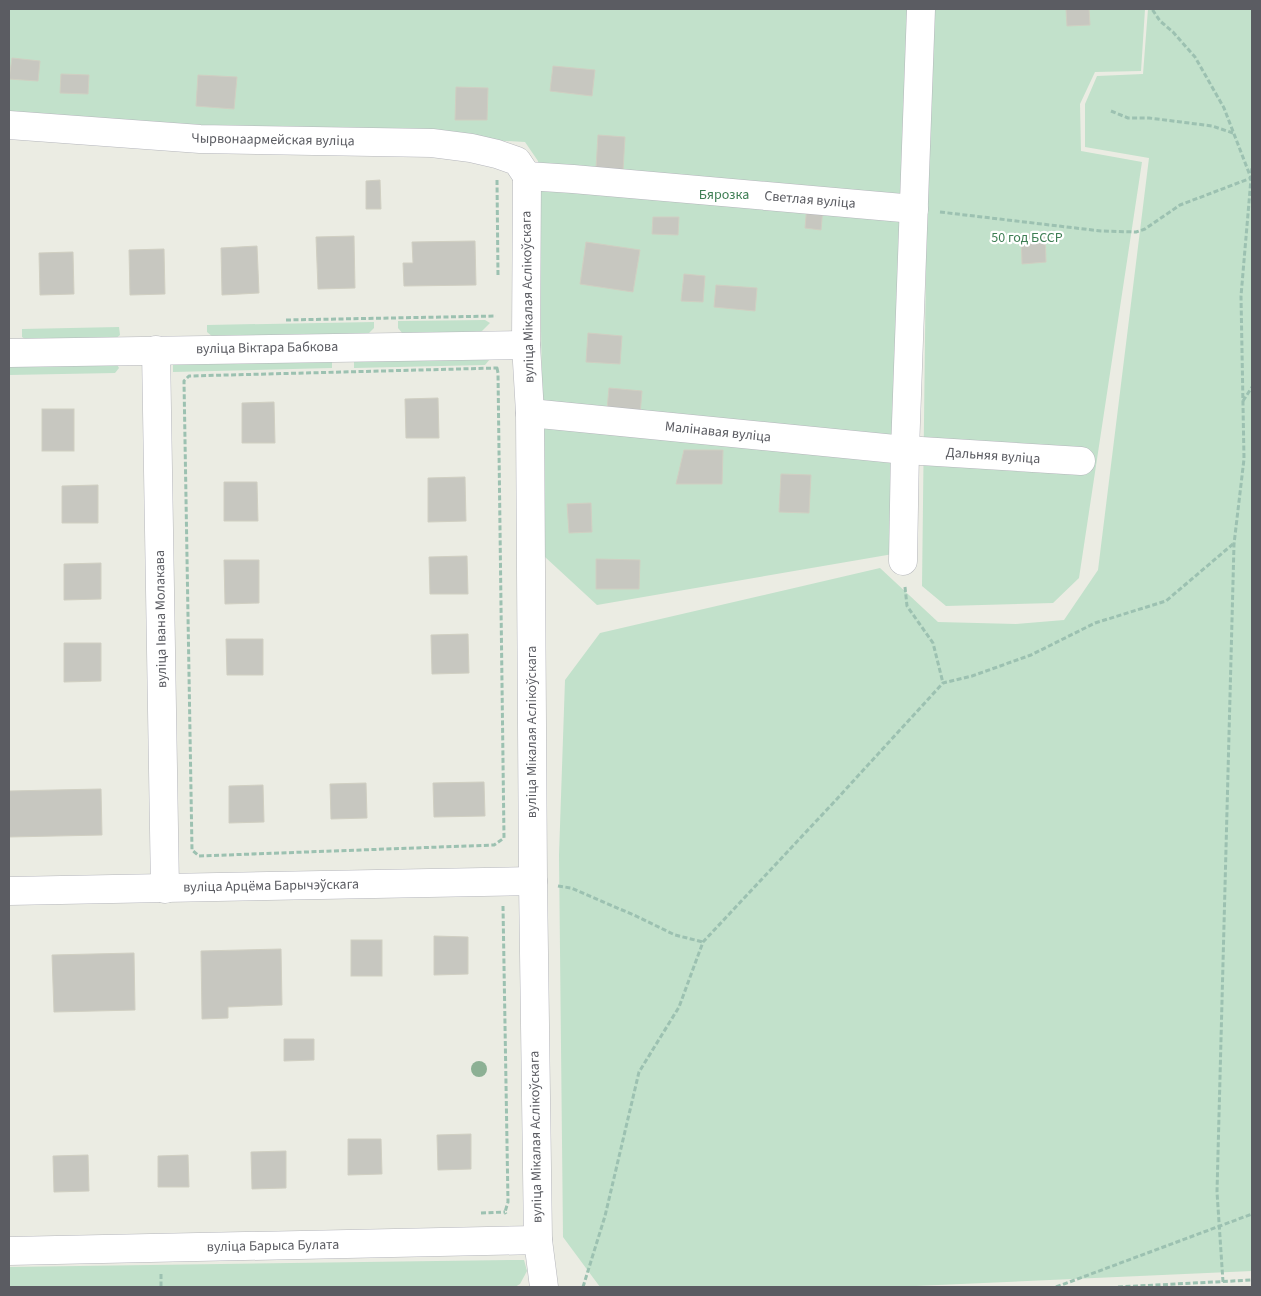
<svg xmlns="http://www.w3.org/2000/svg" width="1261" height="1296" viewBox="0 0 1261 1296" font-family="'Source Sans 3',sans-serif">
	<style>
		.green { fill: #c2e1cb }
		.building { fill: #c7c7c0; stroke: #d0cfc2 }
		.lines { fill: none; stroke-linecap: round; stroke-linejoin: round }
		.minor-casing { stroke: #b5b6bc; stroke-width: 29 }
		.path { stroke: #9cc1b1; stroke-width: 3; stroke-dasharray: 5 2.5; stroke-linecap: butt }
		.minor { stroke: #fff; stroke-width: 28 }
		.tree { fill: #8cb094 }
		.labels { text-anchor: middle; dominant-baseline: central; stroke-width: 4.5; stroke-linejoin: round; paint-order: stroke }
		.street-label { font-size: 14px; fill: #5b5c62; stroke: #fff }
		.park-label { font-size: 14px; fill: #3e7e54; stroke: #fff }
	</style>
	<rect width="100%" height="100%" fill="#ebece3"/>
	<g class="green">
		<path d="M 9,9 L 912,9 L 893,554 L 597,605 L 545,557 L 538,161 L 525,142 L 9,115 Z"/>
		<path d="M 929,9 L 1145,9 L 1141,71 L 1095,72 L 1080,104 L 1081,151 L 1142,162 L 1079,578 L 1053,603 L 946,606 L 922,586 Z"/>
		<path d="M 1148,9 L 1252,9 L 1252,1271 L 893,1287 L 600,1287 L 563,1237 L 559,855 L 565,680 L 600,633 L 880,568 L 938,622 L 1016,624 L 1064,620 L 1098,570 L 1149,158 L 1085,147 L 1085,104 L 1097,76 L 1143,74 Z"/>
		<path d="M 485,320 L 490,323 L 481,332 L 403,334 L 398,328 L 398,321 Z"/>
		<path d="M 374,322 L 374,328 L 368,334 L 213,337 L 207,332 L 207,325 Z"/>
		<path d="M 119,327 L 120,335 L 115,339 L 28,341 L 22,337 L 22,329 Z"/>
		<path d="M 325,357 L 332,362 L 332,368 L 173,372 L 173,365 L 179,359 Z"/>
		<path d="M 490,359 L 485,365 L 354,368 L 354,361 Z"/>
		<path d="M 115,361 L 119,368 L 115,373 L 9,375 L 9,363 Z"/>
		<path d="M 510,1260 L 524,1260 L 527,1271 L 520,1284 L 515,1287 L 9,1287 L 9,1267 Z"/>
	</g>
	<g class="building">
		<path d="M 1066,9 L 1089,9 L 1090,25 L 1067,26 Z"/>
		<path d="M 12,58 L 40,61 L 38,81 L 9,79 Z"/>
		<path d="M 553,66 L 595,70 L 592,96 L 550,91 Z"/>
		<path d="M 61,74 L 89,75 L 88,94 L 60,93 Z"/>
		<path d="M 198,75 L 237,77 L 234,109 L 196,106 Z"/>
		<path d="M 456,87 L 488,88 L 487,120 L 455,120 Z"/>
		<path d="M 598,135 L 625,137 L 623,170 L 596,169 Z"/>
		<path d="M 380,180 L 381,209 L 366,209 L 366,181 Z"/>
		<path d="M 807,205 L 823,207 L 821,230 L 805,228 Z"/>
		<path d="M 653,217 L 679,217 L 678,235 L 652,234 Z"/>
		<path d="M 1045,234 L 1046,262 L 1022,264 L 1021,235 Z"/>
		<path d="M 354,236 L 355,288 L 318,289 L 316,237 Z"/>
		<path d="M 475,241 L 476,285 L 404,286 L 403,263 L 413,263 L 412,242 Z"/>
		<path d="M 586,242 L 640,250 L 633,292 L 580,284 Z"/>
		<path d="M 257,246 L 259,293 L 222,295 L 221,248 Z"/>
		<path d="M 164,249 L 165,294 L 130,295 L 129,250 Z"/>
		<path d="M 73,252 L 74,294 L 40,295 L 39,253 Z"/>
		<path d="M 684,274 L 705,276 L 703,302 L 681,301 Z"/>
		<path d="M 716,285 L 757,288 L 755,311 L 714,307 Z"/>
		<path d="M 588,333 L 622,336 L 620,364 L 586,362 Z"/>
		<path d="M 609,388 L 642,391 L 640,414 L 607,410 Z"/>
		<path d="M 438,398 L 439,438 L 406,438 L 405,399 Z"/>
		<path d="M 274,402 L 275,443 L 242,443 L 242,403 Z"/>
		<rect x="42" y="409" width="32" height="42"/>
		<path d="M 684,450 L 723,450 L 722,484 L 676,484 Z"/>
		<path d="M 781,474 L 811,475 L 809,513 L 779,512 Z"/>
		<path d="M 465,477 L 466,521 L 428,522 L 428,478 Z"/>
		<path d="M 224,482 L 257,482 L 258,521 L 224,521 Z"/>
		<path d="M 98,485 L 98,523 L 62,523 L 62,486 Z"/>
		<path d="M 591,503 L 592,532 L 569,533 L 567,504 Z"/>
		<path d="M 467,556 L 468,594 L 430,594 L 429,557 Z"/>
		<path d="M 596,559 L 640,560 L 639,589 L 596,589 Z"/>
		<path d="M 224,560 L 259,560 L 259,603 L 225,604 Z"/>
		<path d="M 101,563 L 101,599 L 64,600 L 64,564 Z"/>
		<path d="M 468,634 L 469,673 L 432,674 L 431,635 Z"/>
		<path d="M 226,639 L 263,639 L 263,675 L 227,675 Z"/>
		<path d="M 64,643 L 101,643 L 101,681 L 64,682 Z"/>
		<path d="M 484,782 L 485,816 L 434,817 L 433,783 Z"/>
		<path d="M 366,783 L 367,818 L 331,819 L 330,784 Z"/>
		<path d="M 263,785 L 264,822 L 229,823 L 229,786 Z"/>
		<path d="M 101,789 L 102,835 L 9,837 L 9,791 Z"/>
		<path d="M 434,936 L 468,937 L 468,974 L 434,975 Z"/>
		<rect x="351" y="940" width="31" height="36"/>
		<path d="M 281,949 L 282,1005 L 228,1007 L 228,1018 L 202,1019 L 201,951 Z"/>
		<path d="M 134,953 L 135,1010 L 54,1012 L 52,955 Z"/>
		<path d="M 284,1039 L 314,1039 L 314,1060 L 284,1061 Z"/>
		<path d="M 471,1134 L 471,1169 L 438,1170 L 437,1135 Z"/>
		<path d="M 348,1139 L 381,1139 L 382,1174 L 348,1175 Z"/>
		<path d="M 286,1151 L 286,1188 L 252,1189 L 251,1152 Z"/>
		<path d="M 88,1155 L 89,1191 L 54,1192 L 53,1156 Z"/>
		<path d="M 188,1155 L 189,1187 L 158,1187 L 158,1156 Z"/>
	</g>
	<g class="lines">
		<g class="minor-casing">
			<g id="minor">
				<path d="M 9,125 L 200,139 L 432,143 L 471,148 L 497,154 L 517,161 L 527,176"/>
				<path d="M 527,176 L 526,345 L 530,413 L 533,881 L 538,1240 L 544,1287"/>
				<path d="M 527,176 L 573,179 L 914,209"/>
				<path d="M 156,350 L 165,889"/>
				<path d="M 9,353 L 526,345"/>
				<path d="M 530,413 L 905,450 L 1081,461"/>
				<path d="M 903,561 L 905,450 L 921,9"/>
				<path d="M 9,891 L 533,881"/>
				<path d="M 9,1251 L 538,1240"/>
			</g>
		</g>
		<g class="path">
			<path d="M 1111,111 L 1128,118 L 1149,118 L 1181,122 L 1212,126 L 1233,133"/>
			<path d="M 497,180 L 498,276"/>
			<path d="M 940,212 L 1101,231 L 1136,232 L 1145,229 L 1180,205 L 1251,178 L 1224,108 L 1195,57 L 1173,32 L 1160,21 L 1152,9"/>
			<path d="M 286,320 L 496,316"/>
			<path d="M 497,368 L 498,373 L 504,838 L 494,845 L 199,856 L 192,850 L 184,381 L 189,376 Z"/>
			<path d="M 1243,401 L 1252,387"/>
			<path d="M 905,587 L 907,606 L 933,643 L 943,683"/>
			<path d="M 558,886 L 571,888 L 636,916 L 675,935 L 703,942"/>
			<path d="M 503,906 L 508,1202 L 505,1212 L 506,1214"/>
			<path d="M 481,1213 L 505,1212"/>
			<path d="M 161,1274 L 161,1287"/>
			<path d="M 1223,1282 L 1217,1192 L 1234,544 L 1244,459 L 1241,296 L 1252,167"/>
			<path d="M 583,1287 L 605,1216 L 639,1072 L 679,1007 L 703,942 L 835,801 L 943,683 L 972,676 L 1031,655 L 1095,623 L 1166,601 L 1233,544"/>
			<path d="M 1056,1287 L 1252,1214"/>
			<path d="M 1118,1287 L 1252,1280"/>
		</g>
		<use href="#minor" class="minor"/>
	</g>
	<circle class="tree" cx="479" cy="1069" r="8"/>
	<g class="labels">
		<g class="street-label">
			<text transform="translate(273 140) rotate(1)">Чырвонаармейская вуліца</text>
			<text transform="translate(810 200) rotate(5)">Светлая вуліца</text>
			<text transform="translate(528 297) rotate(-91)">вуліца Мікалая Аслікоўскага</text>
			<text transform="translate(267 348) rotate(-1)">вуліца Віктара Бабкова</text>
			<text transform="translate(718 432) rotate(6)">Малінавая вуліца</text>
			<text transform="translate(993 456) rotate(4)">Дальняя вуліца</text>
			<text transform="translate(161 619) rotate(-91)">вуліца Івана Молакава</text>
			<text transform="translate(532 732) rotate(-90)">вуліца Мікалая Аслікоўскага</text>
			<text transform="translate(271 886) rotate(-1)">вуліца Арцёма Барычэўскага</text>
			<text transform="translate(536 1137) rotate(-91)">вуліца Мікалая Аслікоўскага</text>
			<text transform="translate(273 1246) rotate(-1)">вуліца Барыса Булата</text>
		</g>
		<g class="park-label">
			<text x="724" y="195">Бярозка</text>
			<text x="1027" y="238">50 год БССР</text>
		</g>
	</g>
	<rect width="1261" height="1296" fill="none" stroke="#5b5c62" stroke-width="20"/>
</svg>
